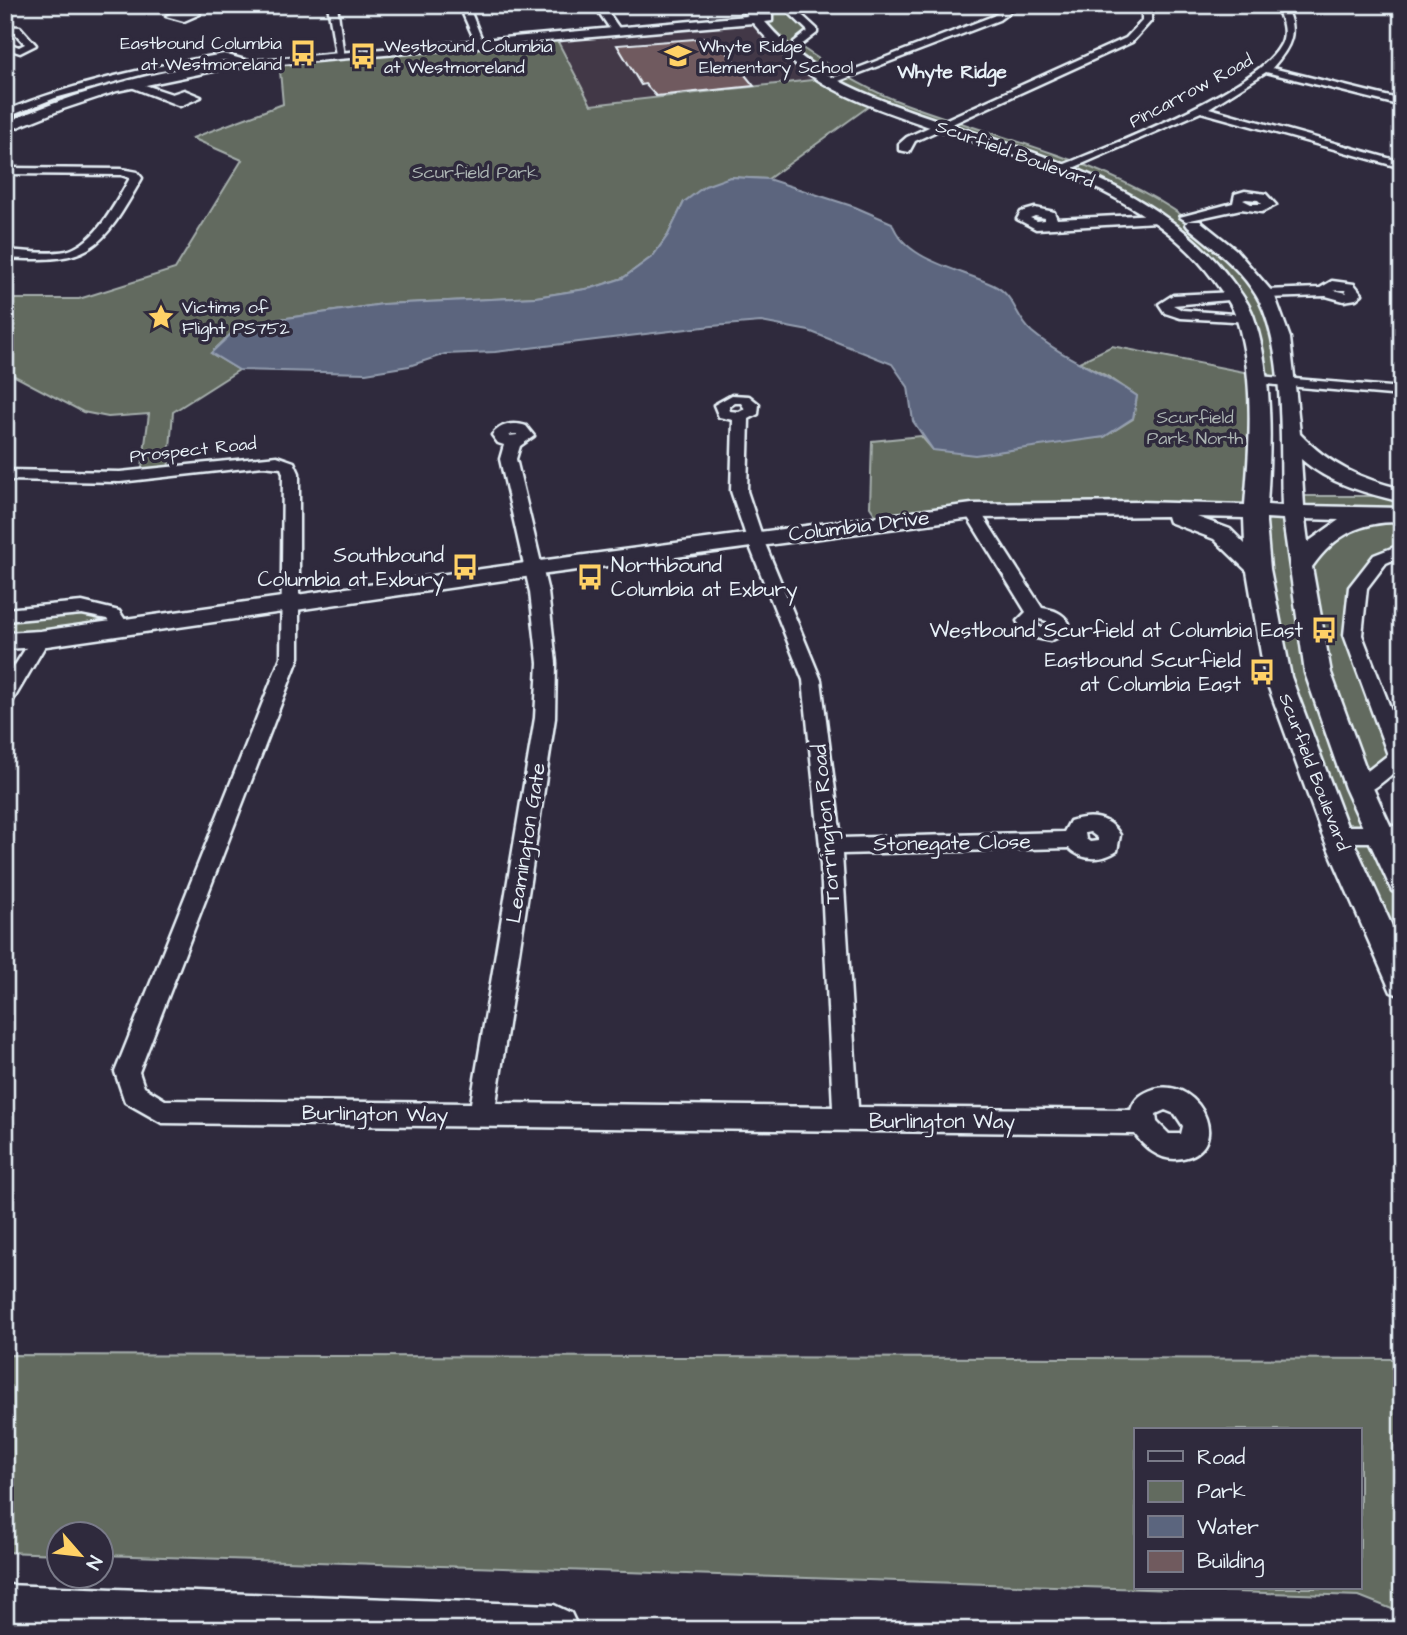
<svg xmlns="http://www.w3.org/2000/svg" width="1407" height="1635" viewBox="0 0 1407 1635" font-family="'Architects Daughter',sans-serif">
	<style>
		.built { fill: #423847 }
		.green { fill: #626b5f; stroke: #a5aeac; stroke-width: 2; fill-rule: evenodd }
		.water { fill: #5b657e; stroke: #939daf; stroke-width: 2 }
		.building { fill: #705a5e; stroke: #e8f1f8; stroke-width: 2 }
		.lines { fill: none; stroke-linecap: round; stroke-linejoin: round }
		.street-casing { stroke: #e8f1f8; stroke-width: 5 }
		.secondary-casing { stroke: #e8f1f8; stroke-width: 5 }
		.primary-casing { stroke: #e8f1f8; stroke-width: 5 }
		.street { fill: #2f2a3d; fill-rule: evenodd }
		.secondary { fill: #2f2a3d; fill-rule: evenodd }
		.primary { fill: #2f2a3d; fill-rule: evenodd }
		.labels { text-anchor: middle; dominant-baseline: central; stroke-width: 7; stroke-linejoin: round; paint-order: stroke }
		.far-poi-label { font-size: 18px; fill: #e8f1f8; stroke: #2f2a3d; text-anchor: start }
		.far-street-label { font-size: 18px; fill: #e8f1f8; stroke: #2f2a3d }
		.far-park-label { font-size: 18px; fill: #acb5b3; stroke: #2f2a3d }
		.far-neighbourhood-label { font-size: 19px; font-weight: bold; fill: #e8f1f8; stroke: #2f2a3d }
		.street-label { font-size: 21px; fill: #e8f1f8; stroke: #2f2a3d }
		.poi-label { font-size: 21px; fill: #e8f1f8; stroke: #2f2a3d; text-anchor: end }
	</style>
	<rect width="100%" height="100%" fill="#2f2a3d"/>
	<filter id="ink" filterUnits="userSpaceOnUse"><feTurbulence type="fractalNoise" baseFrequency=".0143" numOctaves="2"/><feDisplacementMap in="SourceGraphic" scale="14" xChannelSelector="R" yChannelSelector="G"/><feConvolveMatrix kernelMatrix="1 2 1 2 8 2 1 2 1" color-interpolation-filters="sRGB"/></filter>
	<g filter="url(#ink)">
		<path class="built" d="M 755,19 L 821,79 L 590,105 L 555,36 Z"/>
		<g class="green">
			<path d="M 730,5 L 785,5 L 814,31 L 798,45 C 829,66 860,86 895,100 C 1014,146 1153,167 1241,267 C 1249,275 1261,285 1266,295 C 1276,319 1281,358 1287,383 L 1256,375 L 1256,512 L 1294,513 L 1294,496 L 1402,496 L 1402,549 L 1358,587 L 1353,635 L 1399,757 L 1359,788 L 1402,883 L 1402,983 L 1278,677 L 1255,512 L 1140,509 L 881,523 L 870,507 L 872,441 L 921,436 L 933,450 L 1104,437 L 1133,419 L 1137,396 L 1109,377 L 1079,362 L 1112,346 L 1254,374 L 1246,319 L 1205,257 L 1113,191 L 872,104 L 768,179 L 730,177 L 684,202 L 668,235 L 653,256 L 623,278 L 592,288 L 536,297 L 383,304 L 280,319 L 231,334 L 211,353 L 239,370 L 173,412 L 168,472 L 141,475 L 149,414 L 108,417 L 83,412 L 5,371 L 5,299 L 79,299 L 175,269 L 242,160 L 192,138 L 283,104 L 279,60 L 555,36 L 591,105 L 821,79 L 749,12 ZM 1295,513 L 1353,522 L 1300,567 Z"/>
			<path d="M 224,57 L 250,63 L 158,77 L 5,128 L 5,115 L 93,83 Z"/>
			<path d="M 82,608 L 113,615 L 121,627 L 5,641 L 5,615 Z"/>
			<path d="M 5,1355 L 1402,1359 L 1402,1613 L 1359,1596 L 102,1555 L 102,1534 L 60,1534 L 59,1554 L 5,1552 ZM 1136,1430 L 1360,1430 L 1360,1588 L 1136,1588 Z"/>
		</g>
		<path class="water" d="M 730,177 L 768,179 L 855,207 L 892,223 C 905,261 960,269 993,285 C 1015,295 1015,317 1032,332 C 1064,359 1103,372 1137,396 L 1133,418 L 1104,437 L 975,455 L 933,450 L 913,421 L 908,387 L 892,364 L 809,331 L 761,322 L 712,326 L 495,352 L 445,354 L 409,366 L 366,373 L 239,370 L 211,353 L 231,334 L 280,319 L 383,304 L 536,297 L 592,288 L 623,278 L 653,256 L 668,235 L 684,202 L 705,186 Z"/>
		<path class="building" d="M 720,37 L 720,44 L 754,86 L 656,96 L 645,84 L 641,85 L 617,45 Z"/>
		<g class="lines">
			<g class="street-casing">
				<g id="street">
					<path d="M 328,5 L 337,5 L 344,57 L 336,55 Z"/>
					<path d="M 459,5 L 468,5 L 484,45 L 476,43 Z"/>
					<path d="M 594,5 L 603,5 L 621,31 L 619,33 L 613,33 Z"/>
					<path d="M 726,5 L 746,5 L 751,8 L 746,11 Z"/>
					<path d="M 781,5 L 791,5 L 817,29 L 817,33 L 800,46 L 794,46 L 794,42 L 808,31 Z"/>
					<path d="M 1009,5 L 1019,5 L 999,20 L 831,84 L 822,82 L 993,16 Z"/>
					<path d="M 1142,5 L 1151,5 L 1151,21 L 1132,42 L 915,141 L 909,152 L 899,150 L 899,144 L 907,137 L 1126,38 L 1142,21 Z"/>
					<path d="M 1275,5 L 1284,5 C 1299,32 1291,47 1272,68 L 1402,100 L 1402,106 L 1266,72 L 1209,108 L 1402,162 L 1402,168 L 1201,112 L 1066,171 L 1058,171 L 1058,167 C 1107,147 1256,90 1280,46 C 1288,33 1282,18 1275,5 Z"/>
					<path d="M 182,8 L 198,12 L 200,14 L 184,21 L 166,16 Z"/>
					<path d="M 5,26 L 20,27 L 36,45 L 20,53 L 5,48 L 5,42 L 19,47 L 25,44 L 14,32 L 5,32 Z"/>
					<path d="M 224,54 L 255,63 L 250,66 L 224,60 L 144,74 L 55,98 L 5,118 L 5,111 C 76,82 149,67 224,54 Z"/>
					<path d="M 130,80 L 172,94 L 184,90 L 201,97 L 180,106 L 126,85 L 126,81 Z"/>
					<path d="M 5,168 L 121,169 L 137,172 L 142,178 C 100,252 91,263 5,258 L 5,250 C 25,251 46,255 66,251 C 96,244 116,202 130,178 L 121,175 L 5,174 Z"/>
					<path d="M 1245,191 L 1266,194 L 1276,205 L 1262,212 L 1241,209 L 1186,221 L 1180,217 L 1233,203 L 1235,194 ZM 1246,199 L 1258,200 L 1262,204 L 1251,204 L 1243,200 Z"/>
					<path d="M 1035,208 L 1054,212 L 1057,219 L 1157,214 L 1163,218 L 1157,222 L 1036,229 L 1017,219 L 1021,212 ZM 1035,216 L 1045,218 L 1045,220 L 1037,221 L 1030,218 Z"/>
					<path d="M 1332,281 L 1354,284 L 1362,294 L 1356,299 L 1344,301 L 1326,296 L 1265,298 L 1258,294 L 1265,290 L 1320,288 ZM 1334,290 L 1345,290 L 1347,293 Z"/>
					<path d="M 1234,292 L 1239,293 L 1239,299 L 1173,305 L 1182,310 L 1246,315 L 1253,319 L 1251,322 L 1180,318 L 1165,313 L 1159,304 L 1173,295 Z"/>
					<path d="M 1258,376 L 1402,388 L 1402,396 L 1253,383 L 1251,380 Z"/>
					<path d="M 732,395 L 749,396 L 759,404 L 758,414 L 749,419 L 747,491 L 763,539 L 821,680 L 841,838 L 1064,832 L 1070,821 C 1089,815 1109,815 1120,835 L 1117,851 C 1102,861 1082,861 1069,848 L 842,854 L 858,1107 L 1131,1110 C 1135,1098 1142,1093 1154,1089 C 1203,1076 1236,1156 1175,1159 C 1158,1159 1144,1147 1135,1134 L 162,1123 L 125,1102 L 115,1072 L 281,657 L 283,473 L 281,468 L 263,466 L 120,482 L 5,480 L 5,470 L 120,472 L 277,456 L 294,462 L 299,473 L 299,657 L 139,1072 L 144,1087 L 165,1100 L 471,1103 L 535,718 L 538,663 L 530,592 L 500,459 L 504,445 L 498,443 L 492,435 C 501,424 513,422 526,426 L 534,436 L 520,446 L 516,459 L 548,592 L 556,663 L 555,718 L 496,1103 L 833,1107 L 820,846 L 803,680 L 747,539 L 731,491 L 733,420 L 719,417 L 714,405 ZM 735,403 L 741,403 L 745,409 L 739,412 L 730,411 L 729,407 ZM 512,434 L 517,434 L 517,435 L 509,436 ZM 1090,832 L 1098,838 L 1098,841 L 1090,842 L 1086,839 L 1085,833 ZM 1165,1110 L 1175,1114 L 1183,1126 L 1181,1134 L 1169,1134 L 1157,1122 L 1156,1114 Z"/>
					<path d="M 972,506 L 980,511 L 1042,608 C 1054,610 1062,612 1069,623 L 1065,634 L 1050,641 L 1027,636 L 1017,621 L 1026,612 L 964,511 ZM 1039,619 L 1047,621 L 1050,627 L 1039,627 L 1036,622 Z"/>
					<path d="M 1402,544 L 1402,556 L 1386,563 L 1367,588 L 1362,635 L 1402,738 L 1402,766 C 1388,776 1369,799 1352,793 L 1349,788 L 1352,783 L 1388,755 L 1344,635 L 1349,587 L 1374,555 Z"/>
					<path d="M 82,602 L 119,611 L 130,627 L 121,633 L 115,631 L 107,619 L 82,614 L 5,621 L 5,609 Z"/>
					<path d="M 40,633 L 49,639 L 12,702 L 5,704 L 5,681 L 34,635 Z"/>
					<path d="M 1336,826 L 1402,826 L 1402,842 L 1336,842 L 1328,840 L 1325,834 L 1328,828 Z"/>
				</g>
			</g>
			<g class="secondary-casing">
				<path id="secondary" d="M 738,5 L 751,5 L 759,15 L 772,15 L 772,21 L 765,22 C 815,80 873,98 943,122 C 1047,157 1162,188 1231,280 C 1240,292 1251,306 1255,321 C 1273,379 1271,445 1267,505 L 1282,506 C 1280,448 1286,344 1256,295 C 1240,268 1212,247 1188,227 L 1186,224 L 1188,221 L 1200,221 L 1235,249 L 1274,294 L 1290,338 L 1300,434 C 1329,465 1361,479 1402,489 L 1402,502 C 1365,493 1330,484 1301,459 L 1304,506 L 1402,508 L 1402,522 C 1363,521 1336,533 1312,567 L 1331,673 L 1373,788 L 1402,851 L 1402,894 L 1392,891 L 1345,788 L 1305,673 L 1283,519 L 1266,518 L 1266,523 L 1270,569 L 1291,677 L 1350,834 L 1402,948 L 1402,996 L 1391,992 L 1322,834 L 1265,677 L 1247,571 L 1214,539 L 1169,522 L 1167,516 L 972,518 L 532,576 L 40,647 L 5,649 L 5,633 L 40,631 L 532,562 L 972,504 L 1140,502 L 1245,505 C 1250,446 1255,378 1237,320 C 1233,305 1222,292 1213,279 C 1149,192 1030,161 933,128 C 858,102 806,86 753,23 L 223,69 L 117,91 L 63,109 L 5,132 L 5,123 C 66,96 129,78 195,66 L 747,16 ZM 1197,517 L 1244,518 L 1245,544 L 1230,529 ZM 1305,519 L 1339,520 L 1308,542 Z"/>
			</g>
			<g class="primary-casing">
				<path id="primary" d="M 5,1585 L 554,1605 L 571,1613 L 579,1630 L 5,1630 Z"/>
			</g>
			<use href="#street" class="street"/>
			<use href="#secondary" class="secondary"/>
			<use href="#primary" class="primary"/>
		</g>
	</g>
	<defs>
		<g id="bus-bare" transform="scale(2.1)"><path d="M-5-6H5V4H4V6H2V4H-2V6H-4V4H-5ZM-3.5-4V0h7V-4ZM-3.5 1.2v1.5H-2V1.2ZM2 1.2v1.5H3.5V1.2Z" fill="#ffd166" stroke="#2f2a3d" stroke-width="2.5" paint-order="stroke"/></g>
		<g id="school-bare" transform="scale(2.1)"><path d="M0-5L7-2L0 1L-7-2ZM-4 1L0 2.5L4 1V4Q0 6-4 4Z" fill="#ffd166" stroke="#2f2a3d" stroke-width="2.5" paint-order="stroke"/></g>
		<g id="sight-bare" transform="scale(2.1)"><path d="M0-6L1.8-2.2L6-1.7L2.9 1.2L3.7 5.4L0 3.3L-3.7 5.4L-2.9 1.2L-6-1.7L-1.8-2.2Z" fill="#ffd166" stroke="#2f2a3d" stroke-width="2.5" paint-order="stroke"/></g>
	</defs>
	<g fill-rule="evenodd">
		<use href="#bus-bare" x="303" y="53"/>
		<use href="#bus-bare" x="363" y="56"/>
		<use href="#school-bare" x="678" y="56"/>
		<use href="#sight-bare" x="161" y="317"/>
		<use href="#bus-bare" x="465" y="567"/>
		<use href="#bus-bare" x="590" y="577"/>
		<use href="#bus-bare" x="1324" y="630"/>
		<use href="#bus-bare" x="1262" y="672"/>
	</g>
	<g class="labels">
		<g class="far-poi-label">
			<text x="282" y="43" text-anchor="end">Eastbound Columbia<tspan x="282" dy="21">at Westmoreland</tspan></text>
			<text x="384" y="46">Westbound Columbia<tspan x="384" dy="21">at Westmoreland</tspan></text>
			<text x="699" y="46">Whyte Ridge<tspan x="699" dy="21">Elementary School</tspan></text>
			<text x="182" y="307">Victims of<tspan x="182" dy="21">Flight PS752</tspan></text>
		</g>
		<g class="far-street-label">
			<text transform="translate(1191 91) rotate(-28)">Pincarrow Road</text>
			<text transform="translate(1015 154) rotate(20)">Scurfield Boulevard</text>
			<text transform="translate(193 450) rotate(-6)">Prospect Road</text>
			<text transform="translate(1314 772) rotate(69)">Scurfield Boulevard</text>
		</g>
		<g class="far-park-label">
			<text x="475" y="172">Scurfield Park</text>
			<text x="1195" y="417">Scurfield<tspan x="1195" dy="21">Park North</tspan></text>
		</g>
		<g class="far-neighbourhood-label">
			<text x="952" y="72">Whyte Ridge</text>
		</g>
		<g class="street-label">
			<text transform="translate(859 526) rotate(-7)">Columbia Drive</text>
			<text transform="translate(826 824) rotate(-95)">Torrington Road</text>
			<text transform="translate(526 843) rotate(-81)">Leamington Gate</text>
			<text transform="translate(952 843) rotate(-1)">Stonegate Close</text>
			<text transform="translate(375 1114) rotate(1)">Burlington Way</text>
			<text x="942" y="1121">Burlington Way</text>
		</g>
		<g class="poi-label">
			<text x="444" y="555">Southbound<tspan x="444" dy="24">Columbia at Exbury</tspan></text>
			<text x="611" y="565" text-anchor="start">Northbound<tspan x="611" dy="24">Columbia at Exbury</tspan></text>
			<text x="1303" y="630">Westbound Scurfield at Columbia East</text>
			<text x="1241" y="660">Eastbound Scurfield<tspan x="1241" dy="24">at Columbia East</tspan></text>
		</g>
	</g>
	<rect width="1407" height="1635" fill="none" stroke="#2f2a3d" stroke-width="28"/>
	<rect x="14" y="14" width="1379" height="1607" fill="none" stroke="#e8f1f8" stroke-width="2.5" filter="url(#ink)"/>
	<rect x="1134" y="1428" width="228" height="161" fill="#2f2a3d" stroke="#797a88" stroke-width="2"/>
	<rect x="1148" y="1451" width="35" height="10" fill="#2f2a3d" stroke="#797a88" stroke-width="2"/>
	<text x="1197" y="1464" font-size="21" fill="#e8f1f8">Road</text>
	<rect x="1148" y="1481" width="35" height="21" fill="#626b5f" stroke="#797a88" stroke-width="2"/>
	<text x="1197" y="1498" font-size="21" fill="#e8f1f8">Park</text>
	<rect x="1148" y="1516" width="35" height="21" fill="#5b657e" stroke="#797a88" stroke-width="2"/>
	<text x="1197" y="1534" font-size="21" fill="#e8f1f8">Water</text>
	<rect x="1148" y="1551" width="35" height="21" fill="#705a5e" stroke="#797a88" stroke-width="2"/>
	<text x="1197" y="1568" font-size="21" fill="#e8f1f8">Building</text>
	<g transform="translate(80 1555) rotate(118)"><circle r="33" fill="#2f2a3d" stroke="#797a88" stroke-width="2"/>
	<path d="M0-5L12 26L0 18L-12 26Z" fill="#ffd166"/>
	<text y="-10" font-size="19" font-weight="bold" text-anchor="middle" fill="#e8f1f8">N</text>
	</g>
</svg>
